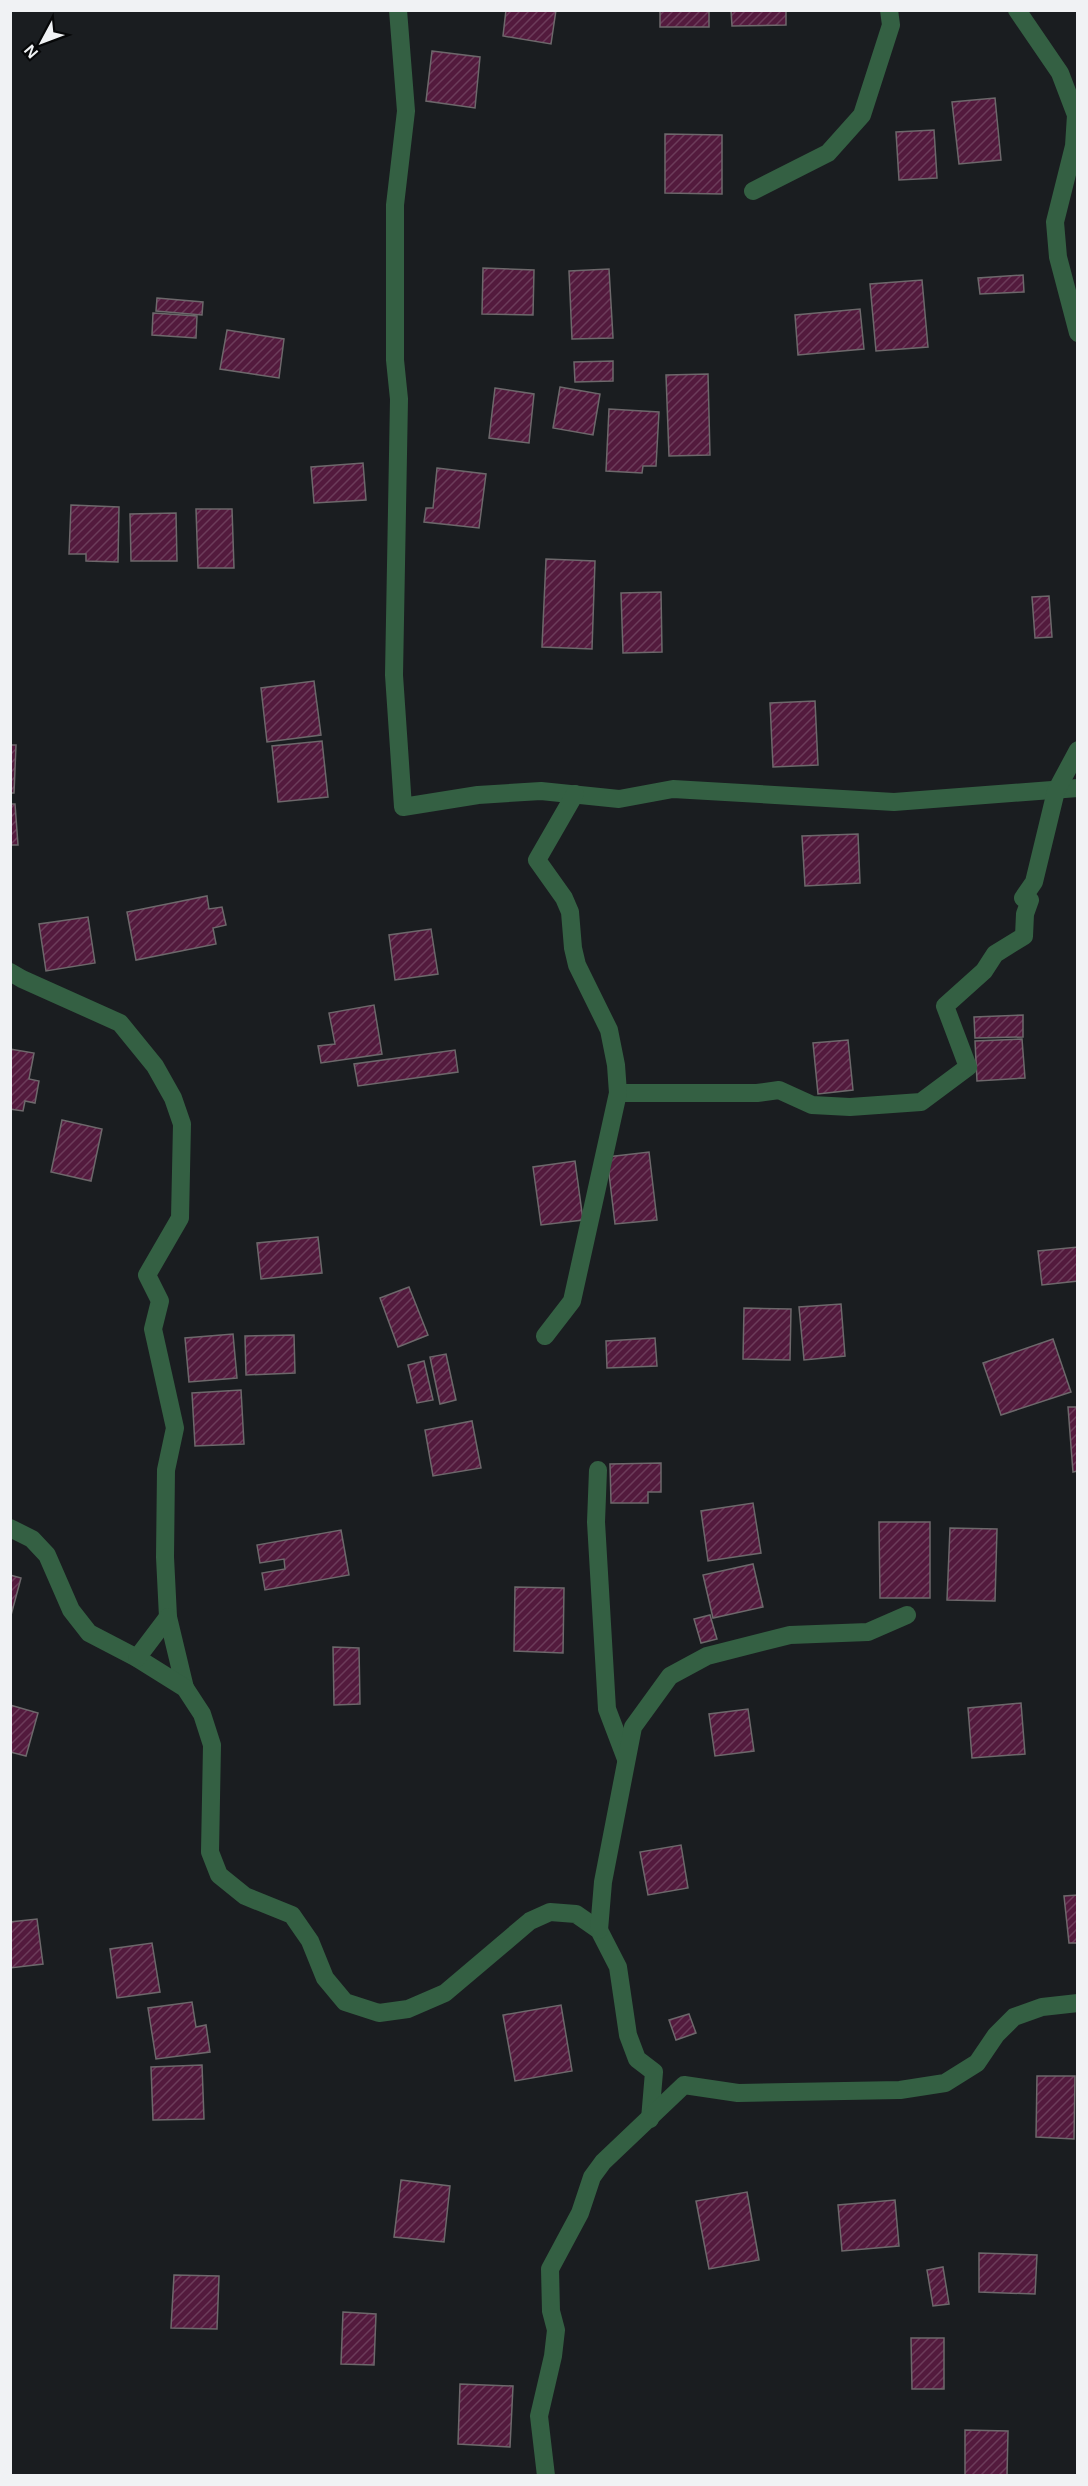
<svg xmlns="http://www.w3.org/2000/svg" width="1088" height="2486" viewBox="0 0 1088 2486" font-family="Helvetica,sans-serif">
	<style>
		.building { fill: url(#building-hatch); stroke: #6d686b; stroke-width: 1.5 }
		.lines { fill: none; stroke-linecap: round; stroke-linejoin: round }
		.street { stroke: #346043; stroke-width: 18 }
	</style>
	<defs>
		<pattern id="building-hatch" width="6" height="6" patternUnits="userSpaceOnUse" patternTransform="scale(1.5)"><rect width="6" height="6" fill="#531a3d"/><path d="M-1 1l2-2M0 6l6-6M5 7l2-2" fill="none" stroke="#6c3c5a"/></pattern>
	</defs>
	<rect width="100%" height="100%" fill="#1a1d20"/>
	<g class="building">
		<path d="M 506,10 L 556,10 L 551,44 L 503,36 Z"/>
		<rect x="660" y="10" width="49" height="17"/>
		<path d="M 731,10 L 786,10 L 786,25 L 732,26 Z"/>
		<path d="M 432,51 L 480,57 L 475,108 L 426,101 Z"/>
		<path d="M 995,98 L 1001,160 L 959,164 L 952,102 Z"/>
		<path d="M 934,130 L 937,178 L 899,180 L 896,132 Z"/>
		<path d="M 665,134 L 722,135 L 722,194 L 665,193 Z"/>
		<path d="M 483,268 L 534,270 L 533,315 L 482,314 Z"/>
		<path d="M 609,269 L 613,338 L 572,339 L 569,271 Z"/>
		<path d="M 1023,275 L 1024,292 L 980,294 L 978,278 Z"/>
		<path d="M 922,280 L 928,347 L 876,351 L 870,284 Z"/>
		<path d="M 157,298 L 203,302 L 202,315 L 156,311 Z"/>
		<path d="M 860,309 L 864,349 L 798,355 L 795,315 Z"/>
		<path d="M 153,313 L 197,316 L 196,338 L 152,335 Z"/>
		<path d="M 227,330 L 284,339 L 279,378 L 220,369 Z"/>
		<path d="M 613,361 L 613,381 L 575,382 L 574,362 Z"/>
		<path d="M 708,374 L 710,455 L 669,456 L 666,375 Z"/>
		<path d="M 560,387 L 600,394 L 593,435 L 553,428 Z"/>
		<path d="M 495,388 L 534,394 L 529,443 L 489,438 Z"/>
		<path d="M 609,409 L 659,412 L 656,466 L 643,466 L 642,473 L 606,471 Z"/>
		<path d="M 363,463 L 366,500 L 314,503 L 311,467 Z"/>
		<path d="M 437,468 L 486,474 L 479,528 L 424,522 L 426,508 L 433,508 Z"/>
		<path d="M 71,505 L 119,507 L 118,562 L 86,561 L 86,554 L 69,554 Z"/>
		<path d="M 196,509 L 232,509 L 234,568 L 198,568 Z"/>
		<path d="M 176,513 L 177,561 L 131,561 L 130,514 Z"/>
		<path d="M 546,559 L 595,561 L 592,649 L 542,647 Z"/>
		<path d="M 661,592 L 662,652 L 623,653 L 621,593 Z"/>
		<path d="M 1049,596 L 1052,637 L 1035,638 L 1032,597 Z"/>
		<path d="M 314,681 L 321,735 L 267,742 L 261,688 Z"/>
		<path d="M 815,701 L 818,765 L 773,767 L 770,703 Z"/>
		<path d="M 322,741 L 328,797 L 278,802 L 272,746 Z"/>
		<path d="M 10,745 L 16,745 L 14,793 L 10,793 Z"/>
		<path d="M 10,804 L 15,804 L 18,845 L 10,845 Z"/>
		<path d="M 858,834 L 860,883 L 805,886 L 802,836 Z"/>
		<path d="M 207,896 L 209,909 L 222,907 L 226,925 L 213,928 L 216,944 L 136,960 L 127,912 Z"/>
		<path d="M 88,917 L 95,963 L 46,971 L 39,924 Z"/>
		<path d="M 431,929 L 438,974 L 395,980 L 389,935 Z"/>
		<path d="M 374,1005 L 382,1054 L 321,1063 L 318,1046 L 335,1044 L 329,1013 Z"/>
		<path d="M 1023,1015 L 1023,1037 L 975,1038 L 974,1017 Z"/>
		<path d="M 1022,1039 L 1025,1078 L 977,1081 L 975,1041 Z"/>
		<path d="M 848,1040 L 853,1090 L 818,1094 L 813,1043 Z"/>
		<path d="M 10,1049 L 34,1053 L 29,1079 L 39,1081 L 35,1103 L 25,1101 L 23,1111 L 10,1109 Z"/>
		<path d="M 455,1050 L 458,1072 L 358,1086 L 354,1064 Z"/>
		<path d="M 62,1120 L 102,1129 L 91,1181 L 51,1172 Z"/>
		<path d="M 649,1152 L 657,1220 L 615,1224 L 607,1157 Z"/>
		<path d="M 575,1161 L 583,1220 L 541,1225 L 533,1167 Z"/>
		<path d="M 318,1237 L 322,1273 L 261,1279 L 257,1243 Z"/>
		<path d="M 1078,1247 L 1078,1281 L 1042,1285 L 1038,1251 Z"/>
		<path d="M 409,1287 L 428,1335 L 398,1347 L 380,1298 Z"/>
		<path d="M 841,1304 L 845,1356 L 804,1360 L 799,1307 Z"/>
		<path d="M 744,1308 L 791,1309 L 790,1360 L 743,1359 Z"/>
		<path d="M 233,1334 L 237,1378 L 189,1382 L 185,1338 Z"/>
		<path d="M 294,1335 L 295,1373 L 246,1375 L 245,1336 Z"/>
		<path d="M 655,1338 L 657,1366 L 607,1368 L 606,1341 Z"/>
		<path d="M 1053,1339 L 1071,1392 L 1001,1415 L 983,1363 Z"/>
		<path d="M 446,1354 L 456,1400 L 440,1404 L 430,1357 Z"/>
		<path d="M 424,1361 L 433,1400 L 417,1403 L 408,1365 Z"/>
		<path d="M 241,1390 L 244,1444 L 195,1446 L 192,1393 Z"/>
		<path d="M 1068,1407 L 1078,1407 L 1078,1471 L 1073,1472 Z"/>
		<path d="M 472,1421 L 481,1468 L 433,1476 L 425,1430 Z"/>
		<path d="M 661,1463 L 661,1492 L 648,1492 L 648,1503 L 611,1503 L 610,1464 Z"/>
		<path d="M 753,1503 L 761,1553 L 708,1561 L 701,1511 Z"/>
		<path d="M 879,1522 L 930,1522 L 930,1598 L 880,1598 Z"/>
		<path d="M 950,1528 L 997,1529 L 995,1601 L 947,1600 Z"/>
		<path d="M 341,1530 L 349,1575 L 265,1590 L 262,1573 L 285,1569 L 284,1559 L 260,1563 L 257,1545 Z"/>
		<path d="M 753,1564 L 763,1607 L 713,1618 L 703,1575 Z"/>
		<path d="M 10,1575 L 21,1578 L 10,1619 Z"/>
		<path d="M 515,1587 L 564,1588 L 563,1653 L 514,1651 Z"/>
		<path d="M 710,1615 L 717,1639 L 701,1643 L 694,1619 Z"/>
		<path d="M 333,1647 L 359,1648 L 360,1704 L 334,1705 Z"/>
		<path d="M 1021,1703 L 1025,1754 L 972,1758 L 968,1708 Z"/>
		<path d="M 10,1705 L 38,1713 L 26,1756 L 10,1752 Z"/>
		<path d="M 748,1709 L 754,1751 L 715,1756 L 709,1714 Z"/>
		<path d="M 681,1845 L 688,1888 L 648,1895 L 640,1852 Z"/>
		<path d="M 1078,1895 L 1078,1943 L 1069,1943 L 1064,1896 Z"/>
		<path d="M 37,1919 L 43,1964 L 10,1968 L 10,1922 Z"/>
		<path d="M 152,1943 L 160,1992 L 117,1998 L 110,1949 Z"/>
		<path d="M 192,2002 L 196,2027 L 206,2025 L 210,2052 L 156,2059 L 148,2008 Z"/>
		<path d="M 561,2005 L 572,2071 L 515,2081 L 503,2015 Z"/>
		<path d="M 689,2014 L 696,2033 L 676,2040 L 669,2020 Z"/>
		<path d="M 202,2065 L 204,2119 L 153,2120 L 151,2067 Z"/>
		<path d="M 1037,2076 L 1075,2076 L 1074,2139 L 1036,2137 Z"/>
		<path d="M 401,2180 L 450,2186 L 444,2242 L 394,2237 Z"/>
		<path d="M 747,2192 L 759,2260 L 709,2269 L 696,2201 Z"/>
		<path d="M 895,2200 L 899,2246 L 842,2251 L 838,2205 Z"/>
		<path d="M 979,2253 L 1037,2255 L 1035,2294 L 979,2292 Z"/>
		<path d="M 943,2267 L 949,2304 L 933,2306 L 927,2270 Z"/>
		<path d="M 174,2275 L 219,2276 L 217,2329 L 171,2328 Z"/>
		<path d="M 343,2312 L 376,2314 L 374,2365 L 341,2364 Z"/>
		<path d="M 911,2338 L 944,2338 L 944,2389 L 912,2389 Z"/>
		<path d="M 460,2384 L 513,2386 L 510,2447 L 458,2444 Z"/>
		<path d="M 965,2430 L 1008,2431 L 1007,2476 L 965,2476 Z"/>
	</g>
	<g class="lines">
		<g class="street">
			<path d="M 398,10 L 406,111 L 395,205 L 395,360 L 399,399 L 394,675 L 403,807 L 478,795 L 541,791 L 619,799 L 673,789 L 894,802 L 1078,788"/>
			<path d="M 1017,10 L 1060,73 L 1076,115 L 1074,146 L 1055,222 L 1058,257 L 1078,333"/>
			<path d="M 753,191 L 828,153 L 862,115 L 891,25 L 889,10"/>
			<path d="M 10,972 L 22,979 L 120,1023 L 155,1066 L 173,1098 L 182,1124 L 180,1218 L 147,1275 L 160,1301 L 153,1329 L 175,1428 L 166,1470 L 165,1557 L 168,1617 L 185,1688"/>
			<path d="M 618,1093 L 757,1093 L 779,1090 L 812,1105 L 850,1107 L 921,1102 L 968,1067 L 945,1006 L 984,971 L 995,954 L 1024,936 L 1025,914 L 1030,900 L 1023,898 L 1034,882 L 1056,791 L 1078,750"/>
			<path d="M 545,1336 L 572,1301 L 618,1093 L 616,1065 L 609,1030 L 577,965 L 573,948 L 570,912 L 564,898 L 537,860 L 575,794"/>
			<path d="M 598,1470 L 596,1522 L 607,1709 L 626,1759"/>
			<path d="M 10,1528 L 32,1539 L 47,1555 L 71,1610 L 89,1633 L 137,1658 L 185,1688 L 202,1714 L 212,1745 L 210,1852 L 219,1875 L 245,1896 L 292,1915 L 310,1941 L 325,1978 L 345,2002 L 379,2013 L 408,2009 L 445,1993 L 530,1921 L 550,1912 L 576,1914 L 599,1930 L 618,1967 L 628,2035 L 637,2059 L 654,2072 L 650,2119"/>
			<path d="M 137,1658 L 168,1617"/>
			<path d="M 599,1930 L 603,1882 L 633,1727 L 670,1676 L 707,1656 L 790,1635 L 868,1632 L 907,1615"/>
			<path d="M 546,2476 L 539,2416 L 553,2356 L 556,2330 L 551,2311 L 550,2269 L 580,2213 L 592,2177 L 603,2162 L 684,2085 L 738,2093 L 900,2090 L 945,2083 L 977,2063 L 996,2035 L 1014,2017 L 1042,2007 L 1078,2003"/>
		</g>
	</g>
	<rect width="1088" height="2486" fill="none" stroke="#f0f2f4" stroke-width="24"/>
	<g transform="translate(42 42) rotate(229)" stroke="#060708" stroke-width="4.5" paint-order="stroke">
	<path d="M0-4.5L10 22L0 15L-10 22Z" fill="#f0f2f4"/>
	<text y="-9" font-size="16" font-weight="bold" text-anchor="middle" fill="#f0f2f4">N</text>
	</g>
</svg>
